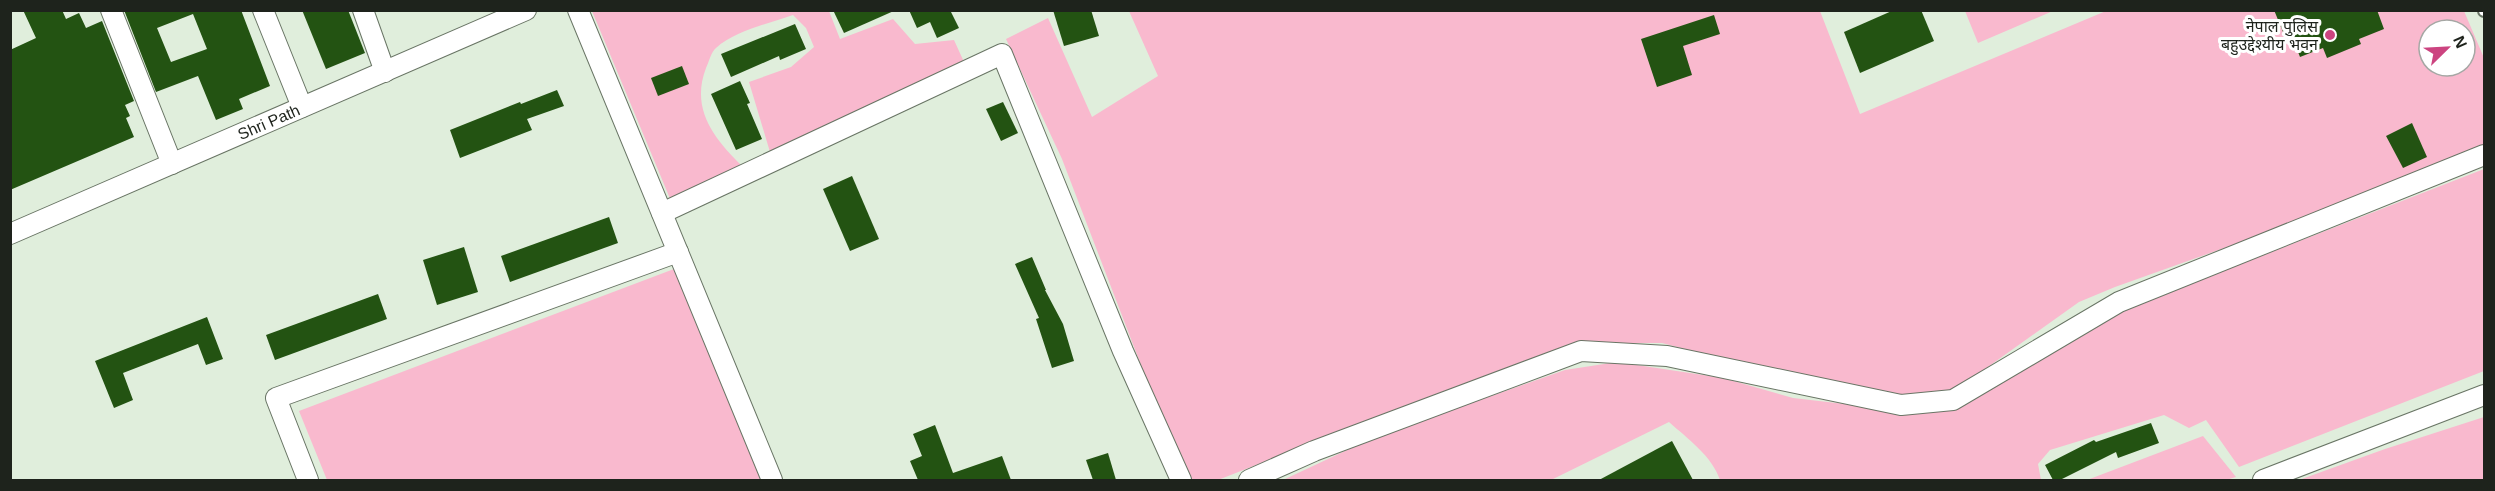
<svg xmlns="http://www.w3.org/2000/svg" width="2495" height="491" viewBox="0 0 2495 491" font-family="Helvetica,'Noto Sans Devanagari',sans-serif">
	<style>
		.green { fill: #f9b9ce; fill-rule: evenodd }
		.building { fill: #235312; fill-rule: evenodd }
		.lines { fill: none; stroke-linecap: round; stroke-linejoin: round }
		.service-casing { stroke: #697565; stroke-width: 14 }
		.minor-casing { stroke: #697565; stroke-width: 22 }
		.service { stroke: #fff; stroke-width: 10 }
		.minor { stroke: #fff; stroke-width: 20 }
		.poi-dot { fill: #cc4480; stroke: #fff; stroke-width: 2 }
		.labels { text-anchor: middle; dominant-baseline: central; stroke-width: 6; stroke-linejoin: round; paint-order: stroke }
		.poi-label { font-size: 16px; fill: #1e231c; stroke: #fff; text-anchor: end }
		.street-label { font-size: 16px; fill: #1e231c; stroke: #fff }
	</style>
	<rect width="100%" height="100%" fill="#e0eedc"/>
	<g class="green">
		<path d="M 592,11 L 829,11 L 840,39 L 893,19 L 915,44 L 954,40 L 964,62 L 770,152 L 749,82 L 791,67 L 814,47 L 806,28 L 793,15 C 768,24 736,30 716,48 C 711,52 709,62 706,68 C 690,110 715,139 742,166 L 671,201 Z"/>
		<path d="M 1129,11 L 1820,11 L 1860,114 L 2106,11 L 2464,11 L 2484,58 L 2484,149 L 2325,212 L 2115,287 L 2079,302 L 1957,389 L 1900,397 L 1803,380 L 1662,343 L 1583,343 L 1362,423 L 1218,480 L 1185,480 L 1062,159 L 1006,39 L 1048,18 L 1092,117 L 1158,76 ZM 2429,30 L 2465,30 L 2465,66 L 2429,66 Z"/>
		<path d="M 1965,11 L 2053,11 L 1978,43 Z"/>
		<path d="M 2484,169 L 2484,371 L 2239,467 L 2206,420 L 2189,428 L 2164,415 L 2050,450 L 2038,464 L 2041,480 L 1720,480 C 1712,456 1688,439 1669,422 L 1551,480 L 1283,480 L 1375,437 L 1565,370 L 1617,362 L 1723,378 L 1793,398 L 1905,411 L 1957,407 L 2128,308 Z"/>
		<path d="M 674,269 L 764,480 L 327,480 L 299,411 Z"/>
		<path d="M 2484,417 L 2484,480 L 2299,480 L 2385,449 Z"/>
		<path d="M 2203,436 L 2236,477 L 2226,480 L 2087,480 Z"/>
	</g>
	<g class="building">
		<path d="M 23,10 L 62,10 L 66,19 L 79,13 L 86,28 L 102,21 L 134,101 L 125,105 L 130,116 L 126,118 L 134,137 L 10,190 L 10,50 L 36,38 Z"/>
		<path d="M 124,10 L 241,10 L 270,86 L 239,99 L 243,109 L 216,120 L 198,76 L 156,92 ZM 193,14 L 207,49 L 171,62 L 157,28 Z"/>
		<path d="M 302,10 L 348,10 L 365,53 L 326,69 Z"/>
		<path d="M 833,10 L 896,10 L 844,33 Z"/>
		<path d="M 909,10 L 956,10 L 951,12 L 959,28 L 937,38 L 930,22 L 917,28 Z"/>
		<path d="M 1053,10 L 1091,10 L 1099,36 L 1064,46 Z"/>
		<path d="M 1894,10 L 1921,10 L 1934,41 L 1860,73 L 1844,32 Z"/>
		<path d="M 2274,10 L 2377,10 L 2384,29 L 2359,39 L 2361,44 L 2327,58 L 2323,48 L 2300,57 L 2289,29 L 2283,32 Z"/>
		<path d="M 1714,15 L 1720,34 L 1683,46 L 1692,75 L 1657,87 L 1641,39 Z"/>
		<path d="M 795,24 L 806,49 L 780,60 L 779,56 L 731,77 L 721,54 Z"/>
		<path d="M 682,66 L 689,84 L 658,96 L 651,78 Z"/>
		<path d="M 740,81 L 750,103 L 747,104 L 762,139 L 736,150 L 711,94 Z"/>
		<path d="M 557,90 L 564,106 L 527,119 L 532,130 L 460,158 L 450,130 L 520,102 L 521,104 Z"/>
		<path d="M 1003,102 L 1018,133 L 1001,141 L 986,109 Z"/>
		<path d="M 2412,123 L 2427,157 L 2403,168 L 2386,136 Z"/>
		<path d="M 852,176 L 879,239 L 850,251 L 823,189 Z"/>
		<path d="M 609,217 L 618,243 L 510,282 L 501,256 Z"/>
		<path d="M 464,247 L 478,292 L 437,305 L 423,260 Z"/>
		<path d="M 1032,257 L 1046,290 L 1045,290 L 1063,324 L 1074,361 L 1052,368 L 1036,319 L 1039,318 L 1015,264 Z"/>
		<path d="M 378,294 L 387,319 L 275,360 L 266,335 Z"/>
		<path d="M 207,317 L 223,359 L 206,365 L 198,344 L 123,373 L 133,400 L 114,408 L 95,361 Z"/>
		<path d="M 2151,423 L 2159,443 L 2118,458 L 2116,452 L 2060,480 L 2053,480 L 2045,465 L 2094,440 L 2096,442 Z"/>
		<path d="M 935,425 L 953,473 L 1002,456 L 1011,480 L 918,480 L 910,461 L 922,456 L 913,434 Z"/>
		<path d="M 1672,441 L 1693,480 L 1599,480 Z"/>
		<path d="M 1108,453 L 1116,480 L 1093,480 L 1086,460 Z"/>
	</g>
	<g class="lines">
		<g class="service-casing">
			<path id="service" d="M 2484,10 L 2484,11"/>
		</g>
		<g class="minor-casing">
			<g id="minor">
				<path d="M 111,10 L 172,164"/>
				<path d="M 263,10 L 302,107"/>
				<path d="M 363,10 L 385,72"/>
				<path d="M 578,10 L 772,480"/>
				<path d="M 662,213 L 1002,54 L 1123,351 L 1181,480"/>
				<path id="s1" d="M 10,234 L 526,10"/>
				<path d="M 308,480 L 276,398 L 678,252"/>
				<path d="M 1249,480 L 1314,451 L 1581,351 L 1667,356 L 1901,405 L 1953,400 L 2119,302 L 2484,155"/>
				<path d="M 2263,480 L 2484,395"/>
			</g>
		</g>
		<use href="#service" class="service"/>
		<use href="#minor" class="minor"/>
	</g>
	<circle class="poi-dot" cx="2330" cy="35" r="6"/>
	<g class="labels">
		<g class="poi-label">
			<text x="2318" y="26">नेपाल पुलिस<tspan x="2318" dy="18">बहुउद्देश्यीय भवन</tspan></text>
		</g>
		<g class="street-label">
			<text stroke="none"><textPath href="#s1" startOffset="282">Shri Path</textPath></text>
		</g>
	</g>
	<rect width="2495" height="491" fill="none" stroke="#1e231c" stroke-width="24"/>
	<g transform="translate(2447 48) rotate(66)"><circle r="28" fill="#ffffff" stroke="#a5a7a4" stroke-width="1.5"/>
	<path d="M0-4.5L10 22L0 15L-10 22Z" fill="#cc4480"/>
	<text y="-9" font-size="16" font-weight="bold" text-anchor="middle" fill="#1e231c">N</text>
	</g>
</svg>
